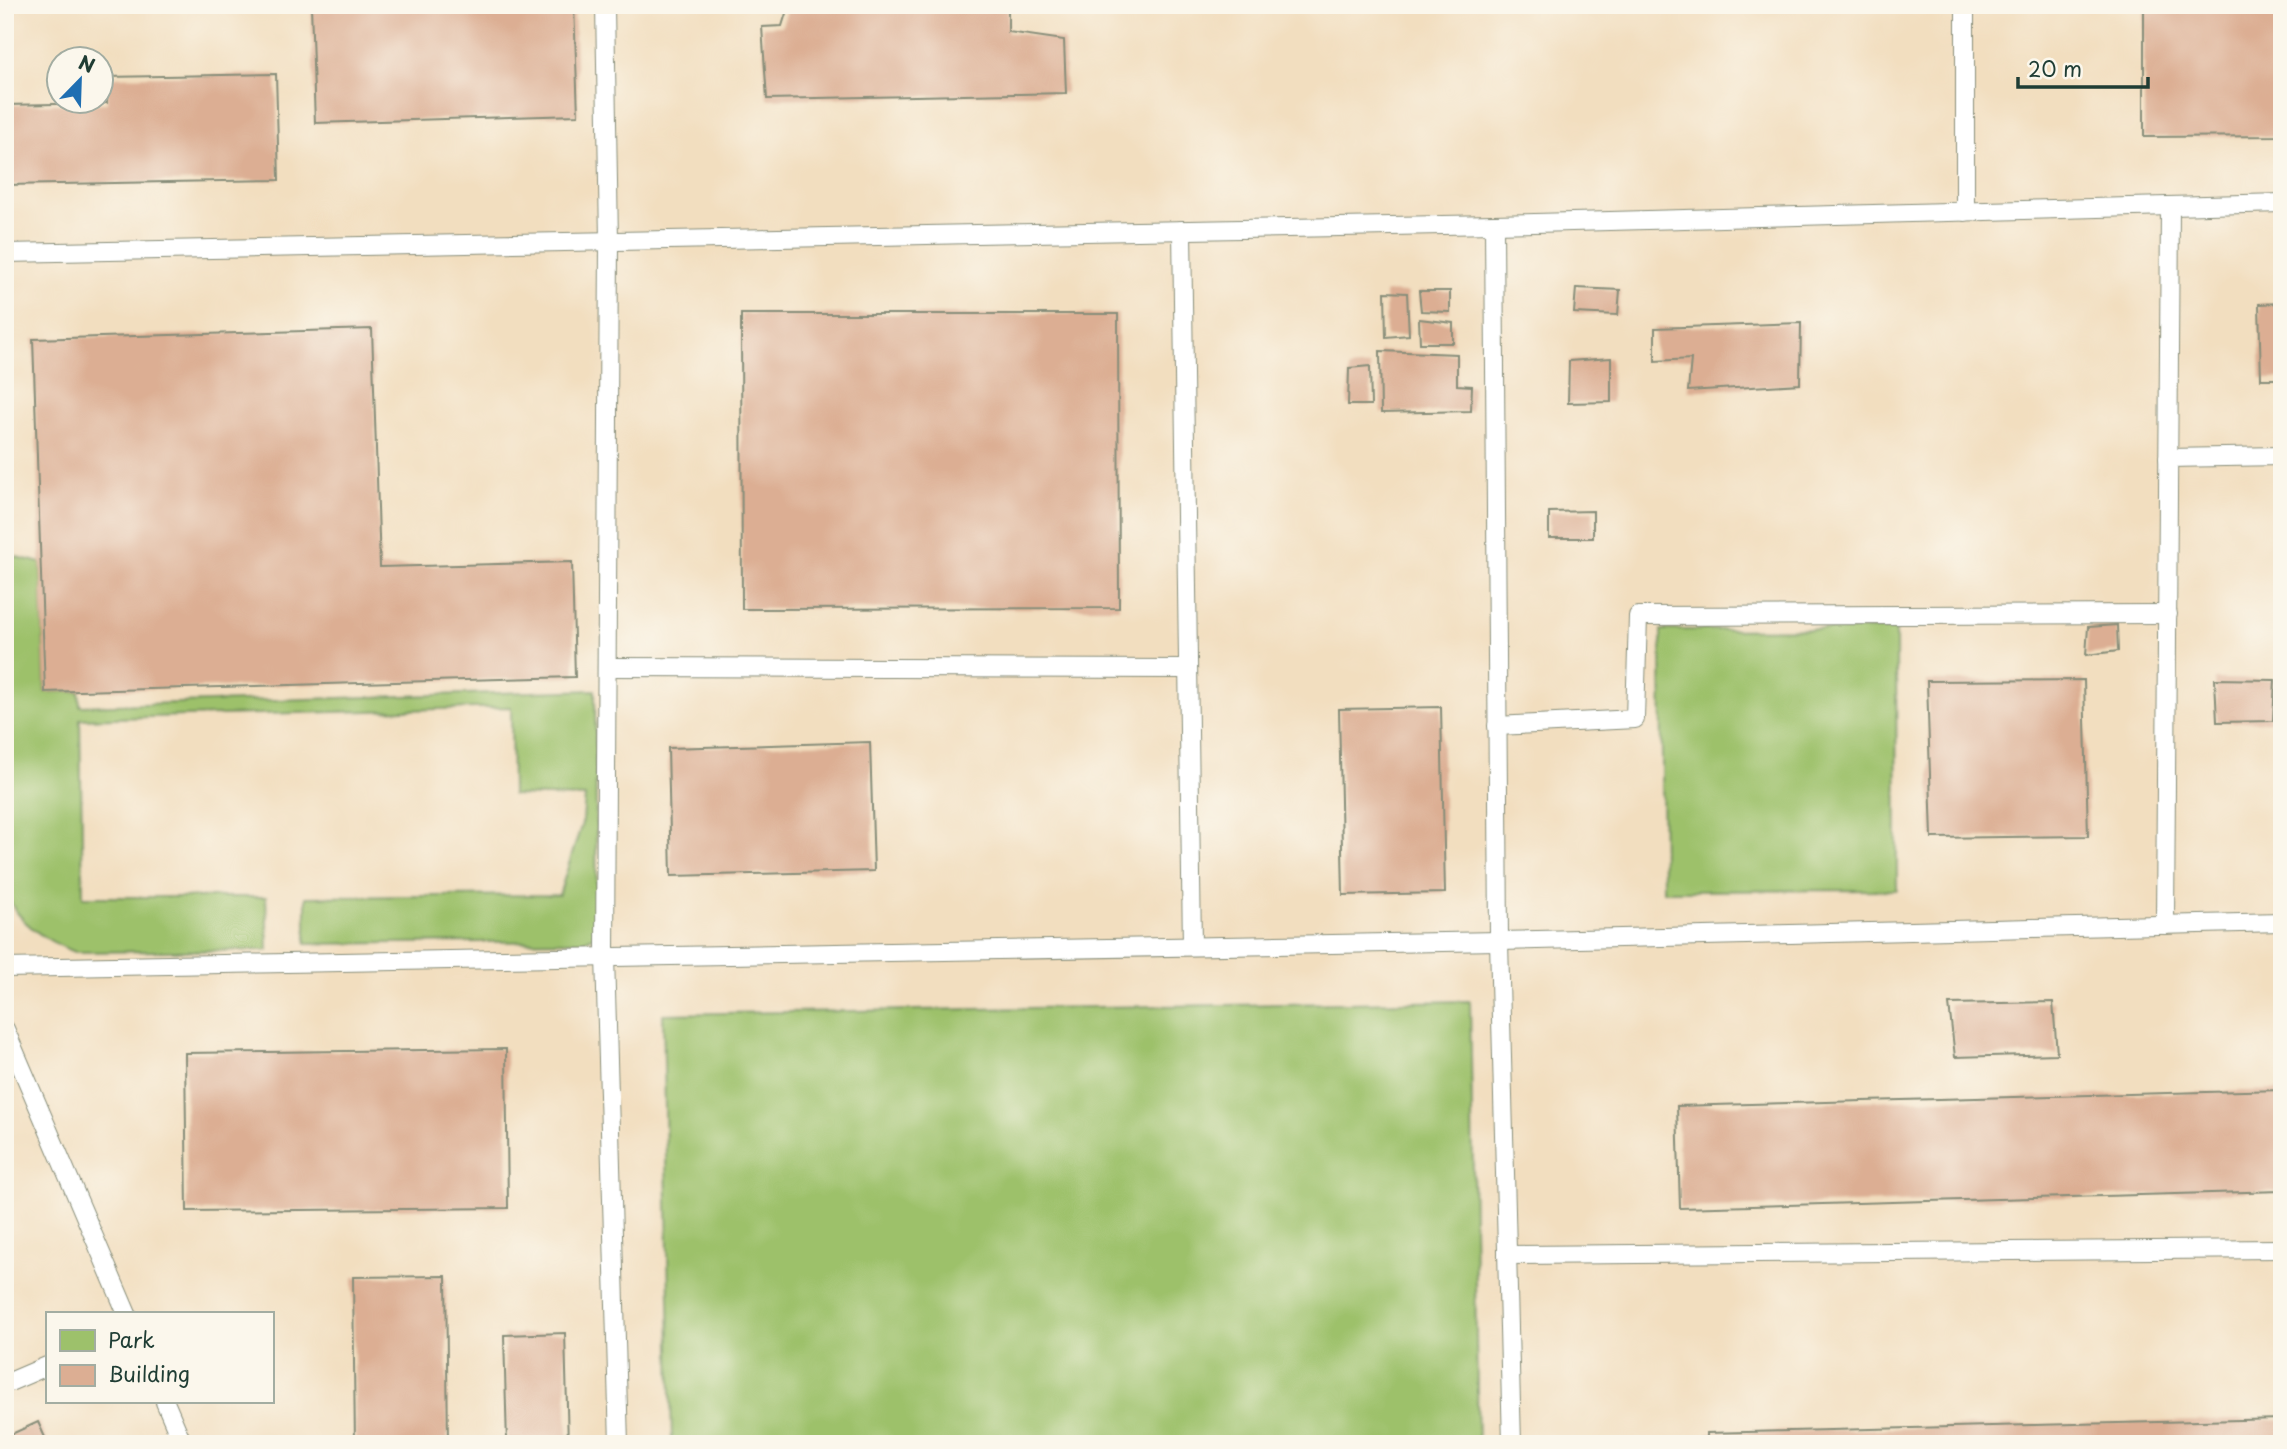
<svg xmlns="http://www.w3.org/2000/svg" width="2287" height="1449" viewBox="0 0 2287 1449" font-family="'Playpen Sans',sans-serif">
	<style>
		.green { fill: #9dc16b; stroke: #5e7f50; stroke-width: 2 }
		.building { fill: #dcae93 }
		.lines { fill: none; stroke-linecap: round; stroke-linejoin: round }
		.service-casing { stroke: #888e7a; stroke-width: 20 }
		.service { stroke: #fff; stroke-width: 18 }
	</style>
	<rect width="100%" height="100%" fill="#fbf7ec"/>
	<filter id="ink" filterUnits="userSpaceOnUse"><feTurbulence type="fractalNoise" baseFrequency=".0143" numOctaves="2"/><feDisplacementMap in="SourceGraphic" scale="14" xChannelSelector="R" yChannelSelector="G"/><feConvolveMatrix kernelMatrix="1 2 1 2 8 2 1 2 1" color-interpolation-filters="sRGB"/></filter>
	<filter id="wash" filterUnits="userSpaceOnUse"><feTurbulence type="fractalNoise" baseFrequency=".00686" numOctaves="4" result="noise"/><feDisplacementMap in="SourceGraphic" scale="28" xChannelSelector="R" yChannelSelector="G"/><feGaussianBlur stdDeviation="1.57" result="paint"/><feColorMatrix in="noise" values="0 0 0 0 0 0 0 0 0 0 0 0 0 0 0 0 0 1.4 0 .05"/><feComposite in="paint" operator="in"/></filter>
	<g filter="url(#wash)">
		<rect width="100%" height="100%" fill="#f2debf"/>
		<g class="green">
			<path d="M 5,554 L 41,563 L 45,692 L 79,691 L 80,706 L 595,690 L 597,935 L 585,941 L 306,944 L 306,897 L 559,895 L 583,820 L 585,797 L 512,795 L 511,707 L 80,719 L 83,897 L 266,897 L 268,950 L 75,952 C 44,940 19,924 5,892 Z"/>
			<path d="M 1896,629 L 1897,890 L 1663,891 L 1661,630 Z"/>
			<path d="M 1470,1001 L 1478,1444 L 672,1444 L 663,1014 Z"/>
		</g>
		<g id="blocks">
			<g class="building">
				<path d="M 311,5 L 574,5 L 578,115 L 315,123 Z"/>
				<path d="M 949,5 L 1008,5 L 1008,32 L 1064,40 L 1066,93 L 767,99 L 762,27 L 782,26 L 788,7 Z"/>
				<path d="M 2144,5 L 2282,5 L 2282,136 L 2144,137 Z"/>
				<path d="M 276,74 L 279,180 L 5,185 L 5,105 L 107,103 L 106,77 Z"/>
				<path d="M 1576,288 L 1620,290 L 1618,315 L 1574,313 Z"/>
				<path d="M 1419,291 L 1450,291 L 1450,312 L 1421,311 Z"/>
				<path d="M 1385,292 L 1407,293 L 1409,335 L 1386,337 Z"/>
				<path d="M 2282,303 L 2282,379 L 2261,379 L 2259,304 Z"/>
				<path d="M 741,314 L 1118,314 L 1119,608 L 742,609 Z"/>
				<path d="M 1419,319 L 1453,323 L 1453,343 L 1420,343 Z"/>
				<path d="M 1801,323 L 1800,384 L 1688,391 L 1691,359 L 1655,361 L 1655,328 Z"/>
				<path d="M 372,329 L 380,567 L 572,562 L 575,677 L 45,692 L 33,339 Z"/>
				<path d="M 1380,351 L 1457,354 L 1457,385 L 1472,386 L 1471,411 L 1381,413 Z"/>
				<path d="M 1611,358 L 1611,402 L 1568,403 L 1569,361 Z"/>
				<path d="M 1370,366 L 1371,405 L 1348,405 L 1349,368 Z"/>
				<path d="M 1593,511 L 1593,538 L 1549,538 L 1549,512 Z"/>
				<path d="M 2117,625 L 2118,651 L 2086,655 L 2088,627 Z"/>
				<path d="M 2215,679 L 2275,680 L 2273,721 L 2217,722 Z"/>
				<path d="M 2084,680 L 2088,836 L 1932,838 L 1927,681 Z"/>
				<path d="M 1441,707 L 1445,893 L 1343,895 L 1339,709 Z"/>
				<path d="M 870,742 L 874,871 L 671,876 L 668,748 Z"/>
				<path d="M 2053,1002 L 2057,1054 L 1955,1057 L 1949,1004 Z"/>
				<path d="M 506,1049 L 508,1208 L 187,1211 L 185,1053 Z"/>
				<path d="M 2282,1090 L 2282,1191 L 1680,1208 L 1677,1106 Z"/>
				<path d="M 446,1276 L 448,1444 L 355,1444 L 353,1277 Z"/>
				<path d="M 565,1333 L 568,1444 L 507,1444 L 504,1335 Z"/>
				<path d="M 2282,1419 L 2282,1444 L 1707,1444 L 1707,1433 Z"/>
				<path d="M 38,1422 L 48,1444 L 5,1444 L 5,1437 Z"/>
			</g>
		</g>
	</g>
	<g filter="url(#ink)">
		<use href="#blocks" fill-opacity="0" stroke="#888e7a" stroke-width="2"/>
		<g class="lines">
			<g class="service-casing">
				<g id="service">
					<path d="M 605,5 L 609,241 L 605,956 L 619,1444"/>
					<path d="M 1965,212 L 1965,5"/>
					<path d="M 1494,224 L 1499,941 L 1512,1444"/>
					<path d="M 1182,230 L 1192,946"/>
					<path d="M 5,253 L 1494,224 L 2282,203"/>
					<path d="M 2168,458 L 2282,456"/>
					<path d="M 607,667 L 1188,669"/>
					<path d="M 1497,726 L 1635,719 L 1638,616 L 2168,614"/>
					<path d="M 2165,925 L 2170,206"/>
					<path d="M 5,968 L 1499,941 L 2282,922"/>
					<path d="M 5,1029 L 127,1314"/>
					<path d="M 1507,1255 L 2282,1249"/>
					<path d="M 5,1384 L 47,1366"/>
					<path d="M 165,1402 L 183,1444"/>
				</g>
			</g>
			<use href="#service" class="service"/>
		</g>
	</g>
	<rect width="2287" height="1449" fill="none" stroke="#fbf7ec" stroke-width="28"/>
	<rect x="46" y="1312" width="228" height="91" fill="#fbf7ec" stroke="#a3ada2" stroke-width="2"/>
	<rect x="60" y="1330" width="35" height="21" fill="#9dc16b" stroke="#a3ada2" stroke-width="2"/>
	<text x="108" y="1348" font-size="21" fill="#1f3d34">Park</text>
	<rect x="60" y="1365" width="35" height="21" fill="#dcae93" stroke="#a3ada2" stroke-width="2"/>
	<text x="108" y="1382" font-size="21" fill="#1f3d34">Building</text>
	<g transform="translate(80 80) rotate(23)"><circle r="33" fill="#fbf7ec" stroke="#a3ada2" stroke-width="2"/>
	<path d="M0-5L12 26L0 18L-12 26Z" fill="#1f6fb2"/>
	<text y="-10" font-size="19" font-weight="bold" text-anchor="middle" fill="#1f3d34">N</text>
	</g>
	<path d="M2018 77v10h130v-10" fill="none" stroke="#1f3d34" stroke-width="3.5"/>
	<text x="2028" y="77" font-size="21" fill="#1f3d34" stroke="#fbf7ec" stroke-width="5" paint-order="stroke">20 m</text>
</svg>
